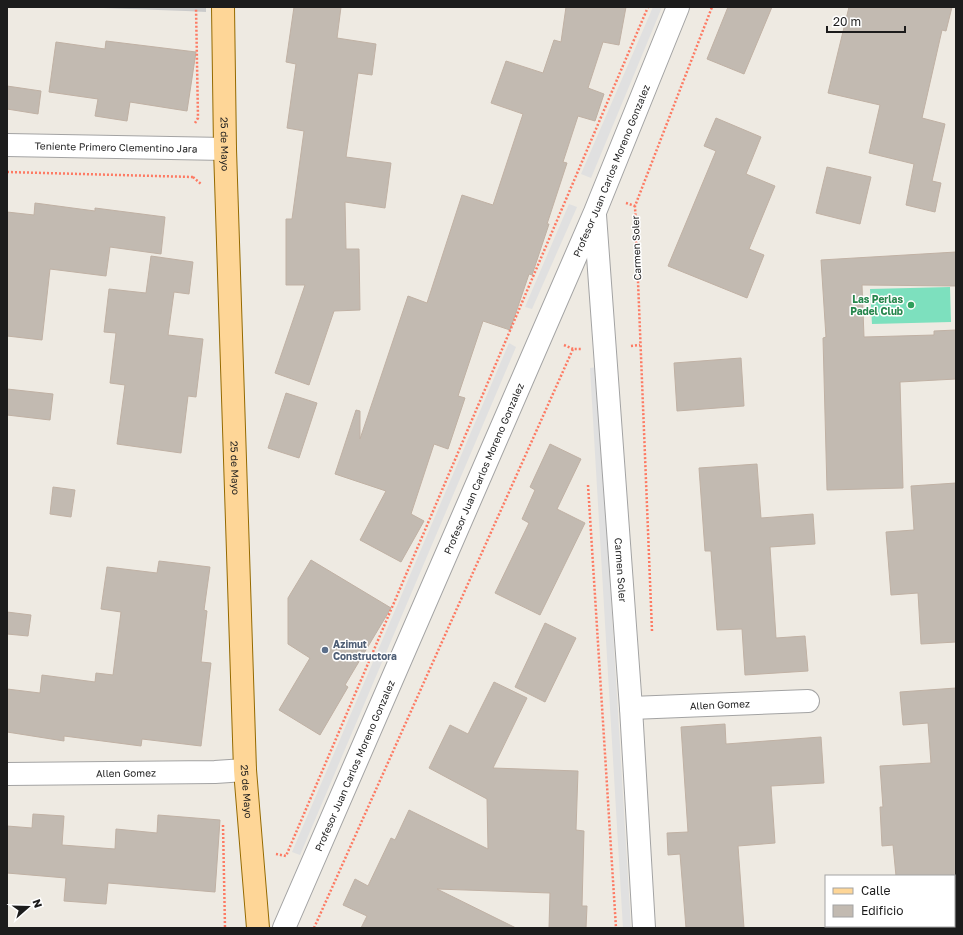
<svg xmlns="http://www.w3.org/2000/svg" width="963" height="935" viewBox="0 0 963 935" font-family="'Golos Text',sans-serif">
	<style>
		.religious { fill: #cacaca }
		.pitch { fill: #7de0be }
		.parking { fill: #e0e0e0 }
		.building { fill: #c2bab1; stroke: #c0b1a4 }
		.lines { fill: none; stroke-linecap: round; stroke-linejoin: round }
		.minor-casing { stroke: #a3a3a3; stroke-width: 24 }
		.major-casing { stroke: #956a00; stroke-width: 24 }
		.path { stroke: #fd7a63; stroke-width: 2.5; stroke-dasharray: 2 2; stroke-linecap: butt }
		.minor { stroke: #fff; stroke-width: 22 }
		.major { stroke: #fed697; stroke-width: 22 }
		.leisure-dot { fill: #2e9e5b; stroke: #fff; stroke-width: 1.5 }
		.service-dot { fill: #5c6f8a; stroke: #fff; stroke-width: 1.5 }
		.labels { text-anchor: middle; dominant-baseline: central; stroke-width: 3; stroke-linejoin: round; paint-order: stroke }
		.street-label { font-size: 10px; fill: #1c1c1c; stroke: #fff }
		.leisure-label { font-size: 10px; font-weight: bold; fill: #27864d; stroke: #fff; text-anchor: end }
		.service-label { font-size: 10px; font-weight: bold; fill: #4e5e75; stroke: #fff; text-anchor: start }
	</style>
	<rect width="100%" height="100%" fill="#eeeae2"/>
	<path class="religious" d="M 76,7 L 206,7 L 206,12 L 186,11 Z"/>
	<path class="pitch" d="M 950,287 L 951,322 L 872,324 L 870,289 Z"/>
	<g class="parking">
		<path d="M 653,7 L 662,7 L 591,178 L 581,174 Z"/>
		<path d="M 569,204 L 577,207 L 532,309 L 525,307 Z"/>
		<path d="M 509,343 L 516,347 L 300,855 L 292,852 Z"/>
		<path d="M 597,367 L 631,928 L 623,928 L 590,368 Z"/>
	</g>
	<g class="building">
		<path d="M 294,7 L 341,7 L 337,38 L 376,44 L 372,75 L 358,73 L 346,157 L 391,163 L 385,208 L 345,202 L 346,249 L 359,249 L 360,310 L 334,311 L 309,385 L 275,373 L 305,285 L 286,285 L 286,219 L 292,219 L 304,131 L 287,128 L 296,64 L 286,62 Z"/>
		<path d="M 566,7 L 626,7 L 619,45 L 603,42 L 588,88 L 604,94 L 595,121 L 578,116 L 563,162 L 567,163 L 547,224 L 549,224 L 532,275 L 529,274 L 510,330 L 483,321 L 458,396 L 465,398 L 448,449 L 434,444 L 411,514 L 424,521 L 401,562 L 360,540 L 386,491 L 335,474 L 356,410 L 360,411 L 360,439 L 408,296 L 427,303 L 462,195 L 493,205 L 523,114 L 491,103 L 506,61 L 543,73 L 554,40 L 561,42 Z"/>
		<path d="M 728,7 L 772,7 L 744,74 L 707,59 Z"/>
		<path d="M 849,7 L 952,7 L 946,31 L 942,30 L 922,118 L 945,124 L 932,181 L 941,183 L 935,212 L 906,205 L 914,164 L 869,153 L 880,105 L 828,93 Z"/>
		<path d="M 106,41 L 196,52 L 187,111 L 130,102 L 127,121 L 95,116 L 98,99 L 49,92 L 56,42 L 105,49 Z"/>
		<path d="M 7,86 L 41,91 L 38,114 L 7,109 Z"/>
		<path d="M 716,118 L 761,137 L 746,174 L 775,186 L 749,249 L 764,255 L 747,298 L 668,266 L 716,151 L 704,146 Z"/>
		<path d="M 827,167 L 871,177 L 860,224 L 816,213 Z"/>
		<path d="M 35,203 L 95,211 L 95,208 L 165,217 L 161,254 L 110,247 L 106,276 L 50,269 L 42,340 L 7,336 L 7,212 L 34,215 Z"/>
		<path d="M 956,252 L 956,286 L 862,285 L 864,337 L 934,335 L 934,331 L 956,330 L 956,379 L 900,382 L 903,488 L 827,490 L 823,338 L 826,337 L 821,260 Z"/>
		<path d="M 151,256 L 193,262 L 189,294 L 174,292 L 168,335 L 203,339 L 196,397 L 188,396 L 181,453 L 117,444 L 125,385 L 110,383 L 116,333 L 104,332 L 109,289 L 146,293 Z"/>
		<path d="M 741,358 L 744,406 L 677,411 L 674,363 Z"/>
		<path d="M 7,389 L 53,394 L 50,420 L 7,415 Z"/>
		<path d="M 286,393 L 317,403 L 299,458 L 268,448 Z"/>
		<path d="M 550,444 L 581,459 L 557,509 L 585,523 L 540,615 L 495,593 L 529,523 L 522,519 L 535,490 L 530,487 Z"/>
		<path d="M 757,464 L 761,518 L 813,514 L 815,544 L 770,547 L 776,638 L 805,636 L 808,671 L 745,675 L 742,629 L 717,630 L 711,551 L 705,551 L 699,468 Z"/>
		<path d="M 956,483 L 956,642 L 921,644 L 918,593 L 891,595 L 886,532 L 914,530 L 911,486 Z"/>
		<path d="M 53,487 L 75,490 L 71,517 L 50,514 Z"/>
		<path d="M 311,560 L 391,608 L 345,685 L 348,687 L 320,735 L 279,710 L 310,658 L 288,644 L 288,598 Z"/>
		<path d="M 159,561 L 210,567 L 204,610 L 207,611 L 201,662 L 211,663 L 201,746 L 142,739 L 141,746 L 64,736 L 64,741 L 7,732 L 7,689 L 40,693 L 42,675 L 95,682 L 96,673 L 113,675 L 121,612 L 101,609 L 107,567 L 157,573 Z"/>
		<path d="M 7,612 L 31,615 L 28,636 L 7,634 Z"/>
		<path d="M 545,623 L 576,638 L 545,702 L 515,687 Z"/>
		<path d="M 494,682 L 527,698 L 493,768 L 578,771 L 576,830 L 584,831 L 582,906 L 587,906 L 586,928 L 549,928 L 550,893 L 437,889 L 516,928 L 361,928 L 367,916 L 343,905 L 355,879 L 368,886 L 391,838 L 395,840 L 409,810 L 488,849 L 487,799 L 429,768 L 450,725 L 468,734 Z"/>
		<path d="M 956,688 L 956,876 L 896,876 L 893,845 L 882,846 L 880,807 L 883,807 L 880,766 L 931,763 L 928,723 L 903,725 L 900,692 Z"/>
		<path d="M 725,724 L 726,744 L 821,737 L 824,783 L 771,786 L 775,843 L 738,846 L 744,928 L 686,928 L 680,854 L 668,855 L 667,833 L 688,832 L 681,727 Z"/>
		<path d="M 33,814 L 64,816 L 62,845 L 115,849 L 116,829 L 157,833 L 158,815 L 220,820 L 215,892 L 108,883 L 106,904 L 64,901 L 66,878 L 7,873 L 7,826 L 32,828 Z"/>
	</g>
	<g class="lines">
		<g class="minor-casing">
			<g id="minor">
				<path id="s1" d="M 7,145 L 225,149"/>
				<path id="s2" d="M 595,215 L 631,708 L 644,928"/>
				<path id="s3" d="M 631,708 L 808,701"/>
				<path id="s4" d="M 7,774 L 215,772 L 245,770"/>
				<path id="s5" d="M 284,928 L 595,212 L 678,7"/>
			</g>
		</g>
		<g class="major-casing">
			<g id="major">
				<path id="s6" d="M 223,7 L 225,149 L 245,770 L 258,928"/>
			</g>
		</g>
		<g class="path">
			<path d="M 195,123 L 198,118 L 196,7"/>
			<path d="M 7,172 L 193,177"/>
			<path d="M 193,177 L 201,184"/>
			<path d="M 626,203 L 635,206"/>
			<path d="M 564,345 L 573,349"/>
			<path d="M 631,346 L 640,345"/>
			<path d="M 588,485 L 616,928"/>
			<path d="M 652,631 L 635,206 L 712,7"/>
			<path d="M 223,825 L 225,928"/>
			<path d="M 276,854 L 286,856 L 648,7"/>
			<path d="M 314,928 L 573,349 L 581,349"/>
		</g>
		<use href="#minor" class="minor"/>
		<use href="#major" class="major"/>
	</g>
	<circle class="leisure-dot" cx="911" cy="305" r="4"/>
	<circle class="service-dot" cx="325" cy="650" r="4"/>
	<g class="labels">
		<g class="street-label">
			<text stroke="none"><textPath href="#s6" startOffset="137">25 de Mayo</textPath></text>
			<text stroke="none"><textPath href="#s1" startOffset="109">Teniente Primero Clementino Jara</textPath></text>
			<text stroke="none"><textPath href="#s5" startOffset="825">Profesor Juan Carlos Moreno Gonzalez</textPath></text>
			<text transform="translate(636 248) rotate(-92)">Carmen Soler</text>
			<text stroke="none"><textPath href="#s6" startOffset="461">25 de Mayo</textPath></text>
			<text stroke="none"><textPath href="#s5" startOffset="501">Profesor Juan Carlos Moreno Gonzalez</textPath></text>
			<text stroke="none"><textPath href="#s2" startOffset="356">Carmen Soler</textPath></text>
			<text stroke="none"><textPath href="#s3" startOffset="89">Allen Gomez</textPath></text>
			<text stroke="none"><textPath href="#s5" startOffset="177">Profesor Juan Carlos Moreno Gonzalez</textPath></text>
			<text stroke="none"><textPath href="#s4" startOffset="119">Allen Gomez</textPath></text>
			<text stroke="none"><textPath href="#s6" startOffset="785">25 de Mayo</textPath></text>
		</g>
		<g class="leisure-label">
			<text x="903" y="299">Las Perlas<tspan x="903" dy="12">Padel Club</tspan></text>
		</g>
		<g class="service-label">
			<text x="333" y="644">Azimut<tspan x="333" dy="12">Constructora</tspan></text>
		</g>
	</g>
	<rect width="963" height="935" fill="none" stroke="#1c1c1c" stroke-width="16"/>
	<rect x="825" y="875" width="130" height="52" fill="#ffffff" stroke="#a4a4a4"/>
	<rect x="833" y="888" width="20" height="6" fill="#fed697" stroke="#a4a4a4"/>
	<text x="861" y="895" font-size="12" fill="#1c1c1c">Calle</text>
	<rect x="833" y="905" width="20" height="12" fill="#c2bab1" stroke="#a4a4a4"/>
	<text x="861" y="915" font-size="12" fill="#1c1c1c">Edificio</text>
	<g transform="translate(28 907) rotate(70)" stroke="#ffffff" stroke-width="3" paint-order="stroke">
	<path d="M0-3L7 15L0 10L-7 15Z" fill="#1c1c1c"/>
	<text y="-6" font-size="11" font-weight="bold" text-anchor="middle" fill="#1c1c1c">N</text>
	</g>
	<path d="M827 26v6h78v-6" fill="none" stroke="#1c1c1c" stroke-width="2"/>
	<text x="833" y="26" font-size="12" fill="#1c1c1c" stroke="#ffffff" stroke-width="3" paint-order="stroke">20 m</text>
</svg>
